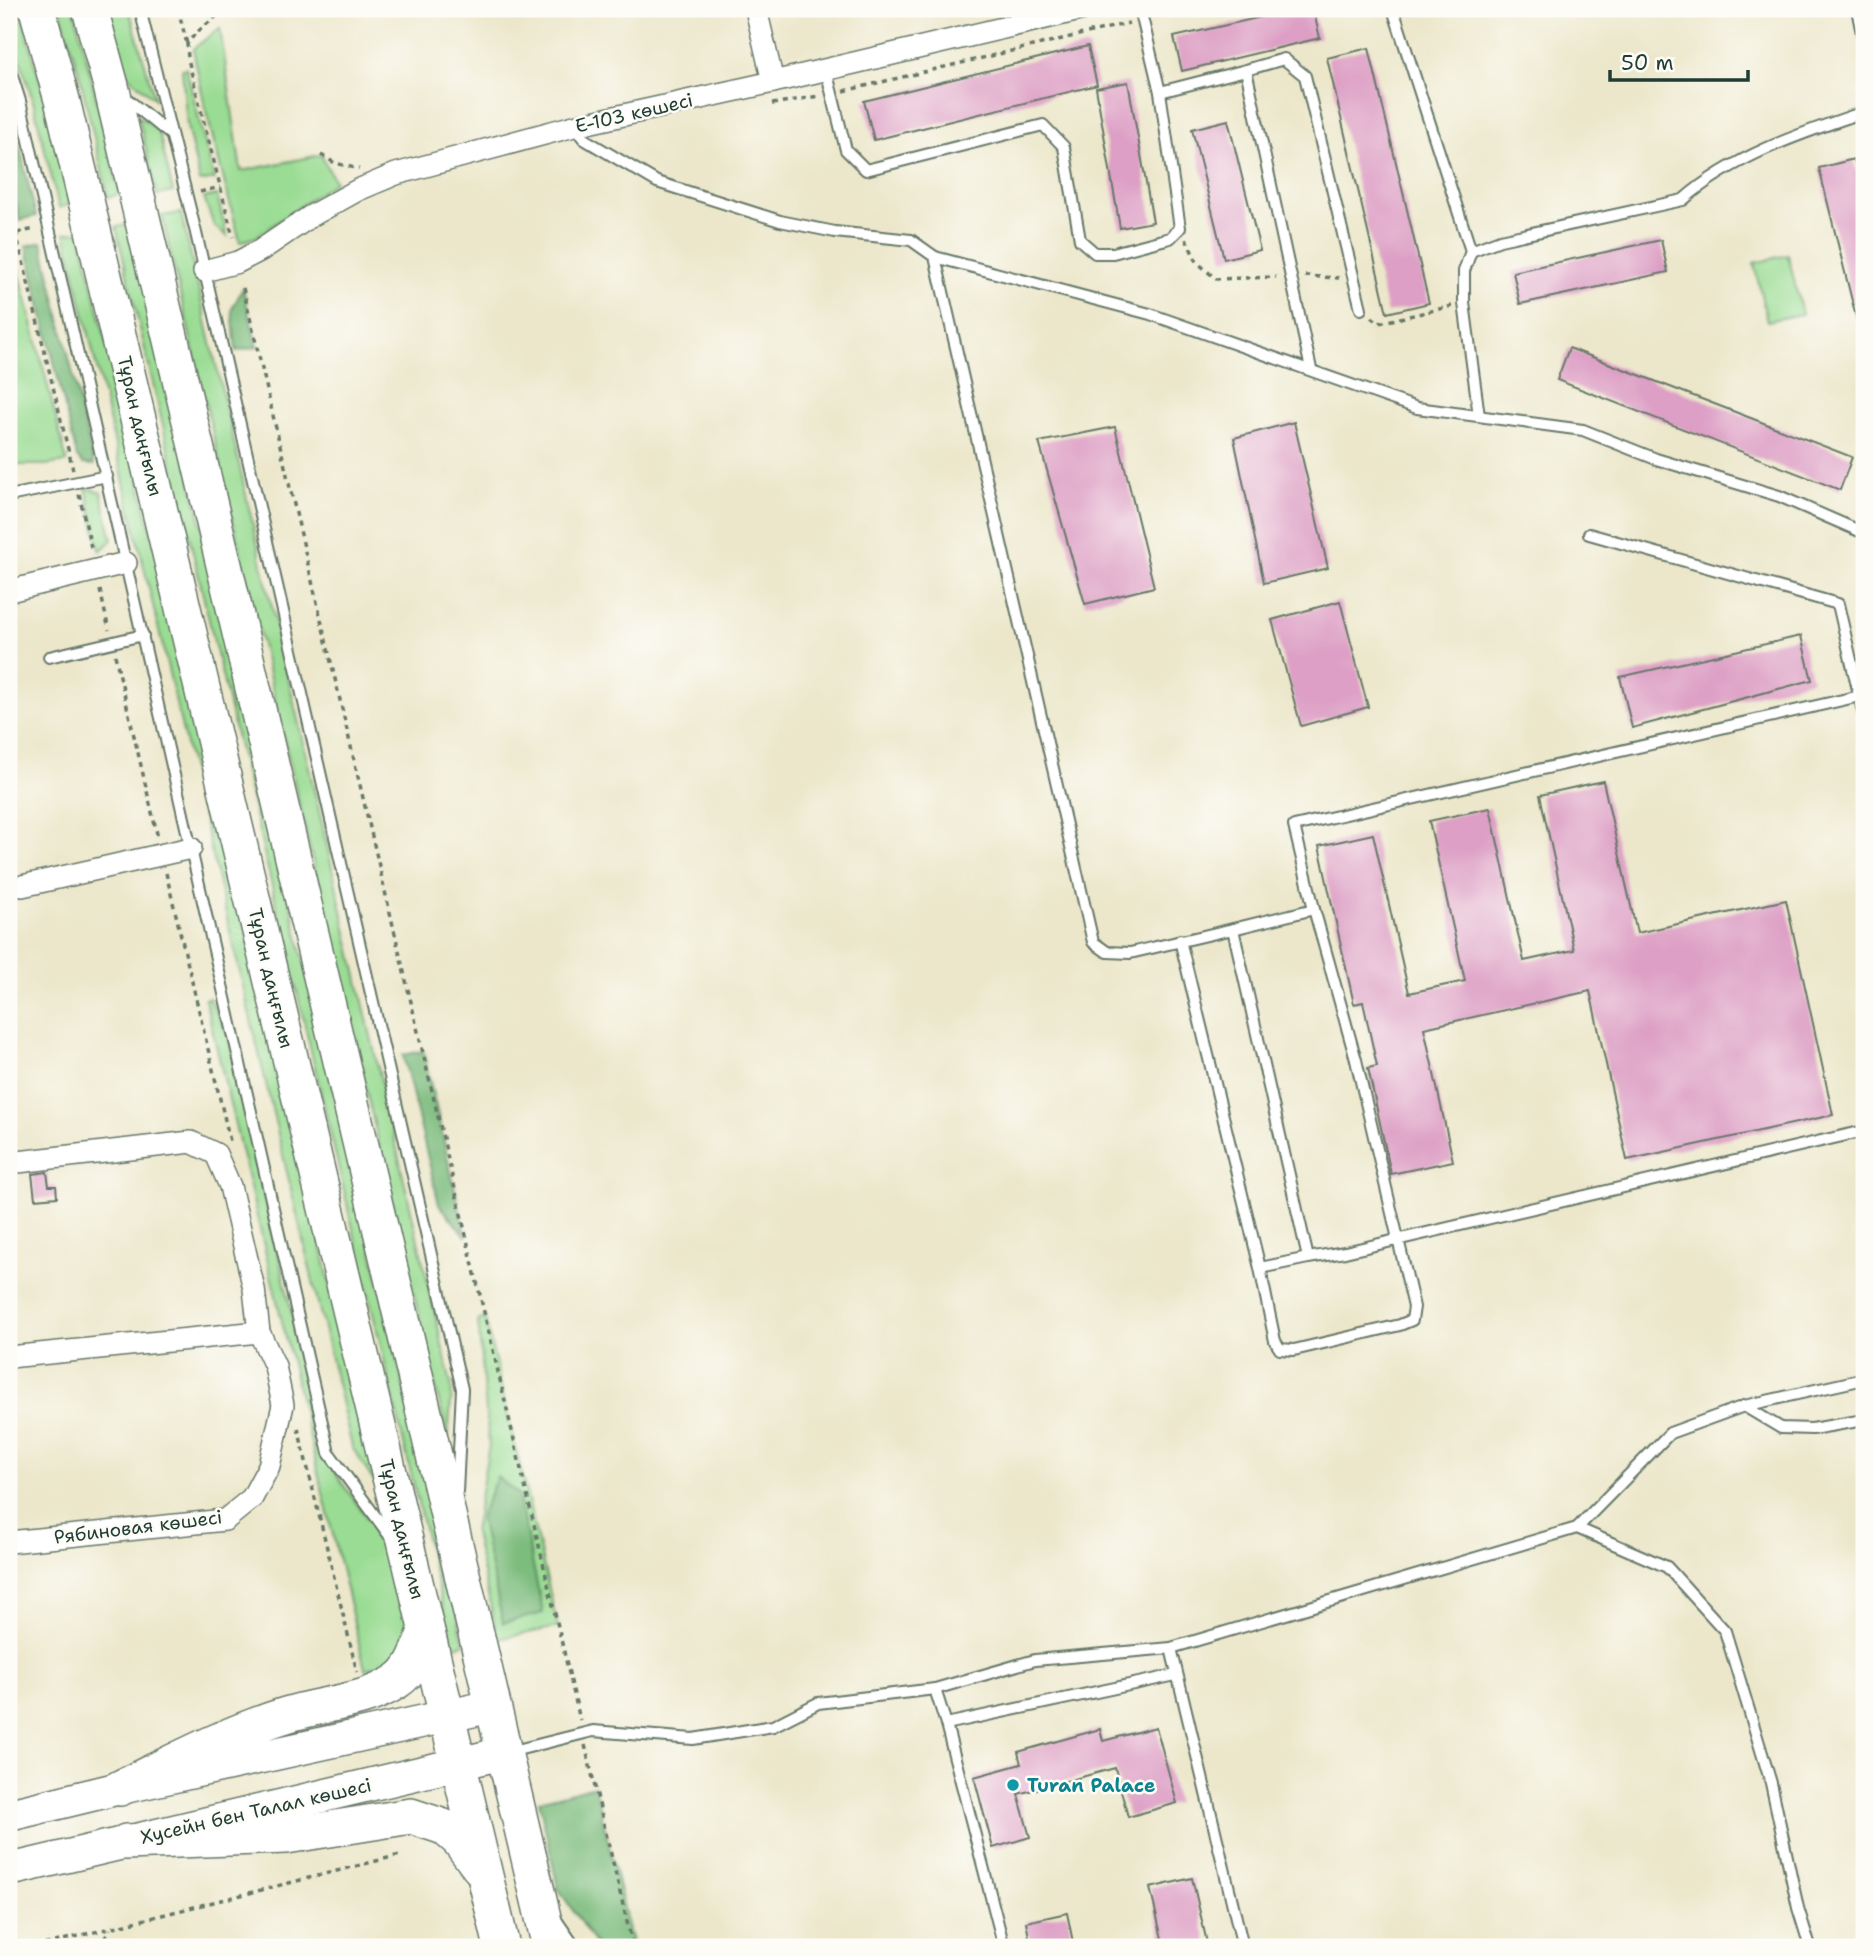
<svg xmlns="http://www.w3.org/2000/svg" width="1873" height="1956" viewBox="0 0 1873 1956" font-family="'Shantell Sans',sans-serif">
	<style>
		.green { fill: #9adc93; stroke: #5c8c64; stroke-width: 2 }
		.forest { fill: #7bbc7d; stroke: #4d7c58; stroke-width: 2 }
		.building { fill: #dd9fc5 }
		.lines { fill: none; stroke-linecap: round; stroke-linejoin: round }
		.lane-casing { stroke: #677869; stroke-width: 14 }
		.street-casing { stroke: #677869; stroke-width: 24 }
		.secondary-casing { stroke: #677869; stroke-width: 35 }
		.primary-casing { stroke: #677869; stroke-width: 38 }
		.path { stroke: #677869; stroke-width: 3.5; stroke-dasharray: 5 5; stroke-linecap: butt }
		.lane { stroke: #fff; stroke-width: 10 }
		.street { stroke: #fff; stroke-width: 21 }
		.secondary { stroke: #fff; stroke-width: 32 }
		.primary { stroke: #fff; stroke-width: 35 }
		.culture-dot { fill: #0f9aa8; stroke: #fdfcf7; stroke-width: 2.5 }
		.labels { text-anchor: middle; dominant-baseline: central; stroke-width: 5; stroke-linejoin: round; paint-order: stroke }
		.street-label { font-size: 19px; fill: #1f3d34; stroke: #fdfcf7 }
		.culture-label { font-size: 19px; font-weight: bold; fill: #0d838f; stroke: #fdfcf7; text-anchor: start }
	</style>
	<rect width="100%" height="100%" fill="#fdfcf7"/>
	<filter id="ink" filterUnits="userSpaceOnUse"><feTurbulence type="fractalNoise" baseFrequency=".0143" numOctaves="2"/><feDisplacementMap in="SourceGraphic" scale="14" xChannelSelector="R" yChannelSelector="G"/><feConvolveMatrix kernelMatrix="1 2 1 2 8 2 1 2 1" color-interpolation-filters="sRGB"/></filter>
	<filter id="wash" filterUnits="userSpaceOnUse"><feTurbulence type="fractalNoise" baseFrequency=".00686" numOctaves="4" result="noise"/><feDisplacementMap in="SourceGraphic" scale="28" xChannelSelector="R" yChannelSelector="G"/><feGaussianBlur stdDeviation="1.57" result="paint"/><feColorMatrix in="noise" values="0 0 0 0 0 0 0 0 0 0 0 0 0 0 0 0 0 1.4 0 .05"/><feComposite in="paint" operator="in"/></filter>
	<g filter="url(#wash)">
		<rect width="100%" height="100%" fill="#ece7cb"/>
		<g class="green">
			<path d="M 9,9 L 20,9 L 74,203 L 59,208 L 32,97 L 9,27 Z"/>
			<path d="M 60,9 L 74,9 L 120,194 L 108,197 L 79,73 Z"/>
			<path d="M 108,9 L 129,9 L 155,99 L 126,74 Z"/>
			<path d="M 220,28 L 241,171 L 321,155 L 335,182 L 256,237 L 240,242 L 206,111 L 193,49 Z"/>
			<path d="M 186,68 L 214,179 L 200,182 L 187,126 L 182,69 Z"/>
			<path d="M 138,116 L 158,129 L 173,192 L 157,195 Z"/>
			<path d="M 217,195 L 227,236 L 214,226 L 204,198 Z"/>
			<path d="M 181,213 L 452,1388 L 448,1440 L 162,216 Z"/>
			<path d="M 131,224 L 464,1644 L 452,1647 L 116,227 Z"/>
			<path d="M 9,232 L 67,462 L 46,465 L 13,465 L 9,467 Z"/>
			<path d="M 80,232 L 379,1490 L 352,1447 L 65,233 Z"/>
			<path d="M 1788,255 L 1802,314 L 1767,321 L 1754,263 Z"/>
			<path d="M 86,488 L 101,492 L 112,540 L 100,551 Z"/>
			<path d="M 209,998 L 228,1035 L 323,1449 L 333,1470 L 389,1549 L 411,1636 L 399,1661 L 365,1669 L 205,999 Z"/>
			<path d="M 485,1318 L 558,1627 L 498,1639 L 474,1533 L 489,1445 L 478,1321 Z"/>
		</g>
		<g class="forest">
			<path d="M 9,120 L 14,123 L 36,216 L 20,220 L 9,174 Z"/>
			<path d="M 42,242 L 94,465 L 83,464 L 77,457 L 26,246 Z"/>
			<path d="M 243,288 L 257,347 L 236,351 L 232,309 Z"/>
			<path d="M 423,1051 L 466,1237 L 439,1204 L 403,1055 Z"/>
			<path d="M 497,1477 L 518,1494 L 543,1613 L 503,1623 L 480,1517 Z"/>
			<path d="M 595,1786 L 633,1947 L 597,1947 L 558,1888 L 539,1801 Z"/>
		</g>
		<g id="blocks">
			<g class="building">
				<path d="M 1296,9 L 1313,9 L 1320,38 L 1182,71 L 1174,37 Z"/>
				<path d="M 1088,46 L 1097,85 L 874,140 L 864,101 Z"/>
				<path d="M 1369,48 L 1429,303 L 1387,313 L 1327,58 Z"/>
				<path d="M 1128,82 L 1153,222 L 1120,228 L 1096,88 Z"/>
				<path d="M 1228,120 L 1260,250 L 1224,259 L 1192,129 Z"/>
				<path d="M 1854,159 L 1864,199 L 1863,345 L 1819,168 Z"/>
				<path d="M 1661,240 L 1668,272 L 1520,304 L 1513,272 Z"/>
				<path d="M 1569,348 L 1852,457 L 1840,490 L 1557,380 Z"/>
				<path d="M 1294,422 L 1328,568 L 1264,583 L 1234,438 Z"/>
				<path d="M 1115,427 L 1154,587 L 1085,604 L 1039,442 Z"/>
				<path d="M 1340,601 L 1368,707 L 1301,726 L 1272,620 Z"/>
				<path d="M 1801,636 L 1812,680 L 1632,728 L 1620,677 Z"/>
				<path d="M 1603,781 L 1637,933 L 1786,900 L 1833,1115 L 1627,1160 L 1590,991 L 1424,1028 L 1453,1161 L 1391,1174 L 1368,1068 L 1377,1066 L 1363,1002 L 1354,1004 L 1319,846 L 1373,834 L 1409,993 L 1465,981 L 1429,821 L 1490,808 L 1524,961 L 1574,950 L 1540,795 Z"/>
				<path d="M 47,1172 L 49,1186 L 56,1186 L 57,1197 L 35,1199 L 32,1174 Z"/>
				<path d="M 1156,1727 L 1177,1803 L 1128,1817 L 1115,1768 L 1018,1794 L 1030,1837 L 993,1848 L 974,1777 L 1021,1764 L 1018,1752 L 1100,1729 L 1103,1741 Z"/>
				<path d="M 1192,1878 L 1208,1947 L 1164,1947 L 1150,1888 Z"/>
				<path d="M 1067,1913 L 1074,1947 L 1031,1947 L 1026,1922 Z"/>
			</g>
		</g>
	</g>
	<g filter="url(#ink)">
		<use href="#blocks" fill-opacity="0" stroke="#677869" stroke-width="2"/>
		<g class="lines">
			<g class="lane-casing">
				<g id="lane">
					<path d="M 140,9 L 196,233 L 462,1389 L 457,1492"/>
					<path d="M 1393,9 L 1471,251"/>
					<path d="M 1857,9 L 1864,43"/>
					<path d="M 9,66 L 20,101 L 329,1453 L 392,1539"/>
					<path d="M 826,70 L 846,150 L 866,170 L 1043,125 L 1064,147 L 1080,240 L 1095,253 L 1113,253 L 1170,238 L 1180,228 L 1160,92 L 1140,9"/>
					<path d="M 1246,70 L 1284,59 L 1305,76 L 1361,309"/>
					<path d="M 1160,92 L 1246,70 L 1311,369"/>
					<path d="M 123,96 L 170,134"/>
					<path d="M 574,126 L 584,139 L 657,182 L 780,221 L 835,232 L 911,240 L 935,257 L 1093,942 L 1107,952 L 1130,953 L 1233,929 L 1308,1258 L 1345,1252 L 1864,1131"/>
					<path d="M 935,257 L 1150,314 L 1417,408 L 1583,430 L 1656,459 L 1779,496 L 1864,533"/>
					<path d="M 1479,416 L 1464,303 L 1464,271 L 1471,251 L 1500,240 L 1683,200 C 1733,156 1802,133 1864,112"/>
					<path d="M 9,496 L 107,476"/>
					<path d="M 1589,534 L 1838,604 L 1864,716"/>
					<path d="M 49,657 L 143,635"/>
					<path d="M 1233,929 L 1314,909 L 1294,826 L 1860,696"/>
					<path d="M 1180,940 L 1260,1268 L 1308,1258"/>
					<path d="M 1260,1268 L 1275,1341 L 1280,1349 L 1294,1350 L 1400,1325 L 1412,1320 L 1414,1307 L 1356,1060 L 1314,909"/>
					<path d="M 1744,1406 L 1781,1428 L 1812,1429 L 1864,1420"/>
					<path d="M 1577,1528 L 1667,1567 L 1725,1631 L 1771,1783 L 1798,1908 L 1810,1947"/>
					<path d="M 1171,1648 L 1243,1947"/>
					<path d="M 935,1689 L 946,1724 L 1004,1947"/>
					<path d="M 946,1724 L 1176,1675"/>
					<path d="M 509,1752 L 593,1731 L 693,1739 L 773,1726 L 818,1703 L 935,1689 L 1035,1660 L 1171,1648 L 1577,1528 L 1670,1433 L 1744,1406 L 1864,1379"/>
					<path d="M 557,1921 L 575,1947"/>
				</g>
			</g>
			<g class="street-casing">
				<g id="street">
					<path d="M 756,9 L 773,82"/>
					<path d="M 204,271 L 238,262 L 261,250 L 311,216 L 358,190 L 396,174 L 574,126 L 773,82 L 1084,9"/>
					<path d="M 9,591 L 126,563"/>
					<path d="M 22,886 L 191,848"/>
					<path d="M 9,1163 L 191,1142 L 216,1154 L 230,1186 L 254,1289 L 259,1332 L 275,1366 L 283,1405 L 269,1466 L 252,1498 L 225,1520 L 9,1542"/>
					<path d="M 9,1357 L 259,1332"/>
				</g>
			</g>
			<g class="secondary-casing">
				<g id="secondary">
					<path d="M 9,1815 L 120,1788 L 493,1706"/>
					<path d="M 9,1870 L 504,1753"/>
				</g>
			</g>
			<g class="primary-casing">
				<g id="primary">
					<path d="M 37,9 L 62,100 L 502,1947"/>
					<path d="M 90,9 L 111,86 L 550,1947"/>
					<path d="M 120,1788 C 175,1761 228,1733 286,1715 C 323,1703 364,1703 397,1681 C 414,1670 419,1649 426,1631"/>
					<path d="M 126,1842 L 286,1836 L 411,1816 L 444,1827 L 459,1840 L 479,1867"/>
				</g>
			</g>
			<g class="path">
				<path d="M 178,9 L 187,44"/>
				<path d="M 225,9 L 195,34 L 187,44 L 188,59 L 233,237"/>
				<path d="M 1157,16 L 1185,9"/>
				<path d="M 844,91 L 1129,23"/>
				<path d="M 772,104 L 819,96"/>
				<path d="M 321,155 L 335,163 L 359,169"/>
				<path d="M 200,192 L 220,187"/>
				<path d="M 9,203 L 73,470"/>
				<path d="M 17,233 L 35,229"/>
				<path d="M 1186,239 L 1197,262 L 1216,279 L 1276,277"/>
				<path d="M 1305,276 L 1339,278"/>
				<path d="M 243,288 L 580,1720"/>
				<path d="M 1372,317 L 1379,323 L 1452,306"/>
				<path d="M 79,494 L 92,552"/>
				<path d="M 100,590 L 109,630"/>
				<path d="M 115,655 L 158,838"/>
				<path d="M 166,873 L 230,1141"/>
				<path d="M 298,1428 L 357,1672"/>
				<path d="M 585,1745 L 633,1947"/>
				<path d="M 35,1947 L 400,1855"/>
				<path d="M 100,1947 L 110,1929"/>
			</g>
			<use href="#lane" class="lane"/>
			<use href="#street" class="street"/>
			<use href="#secondary" class="secondary"/>
			<use href="#primary" class="primary"/>
		</g>
	</g>
	<circle class="culture-dot" cx="1013" cy="1785" r="7"/>
	<g class="labels">
		<g class="street-label">
			<text transform="translate(634 113) rotate(-13)">Е-103 көшесі</text>
			<text transform="translate(140 426) rotate(77)">Тұран даңғылы</text>
			<text transform="translate(271 978) rotate(77)">Тұран даңғылы</text>
			<text transform="translate(138 1527) rotate(-7)">Рябиновая көшесі</text>
			<text transform="translate(402 1529) rotate(77)">Тұран даңғылы</text>
			<text transform="translate(256 1811) rotate(-13)">Хусейн бен Талал көшесі</text>
		</g>
		<g class="culture-label">
			<text x="1027" y="1785">Turan Palace</text>
		</g>
	</g>
	<rect width="1873" height="1956" fill="none" stroke="#fdfcf7" stroke-width="35"/>
	<path d="M1610 70v10h138v-10" fill="none" stroke="#1f3d34" stroke-width="3.5"/>
	<text x="1621" y="70" font-size="21" fill="#1f3d34" stroke="#fdfcf7" stroke-width="5" paint-order="stroke">50 m</text>
</svg>
